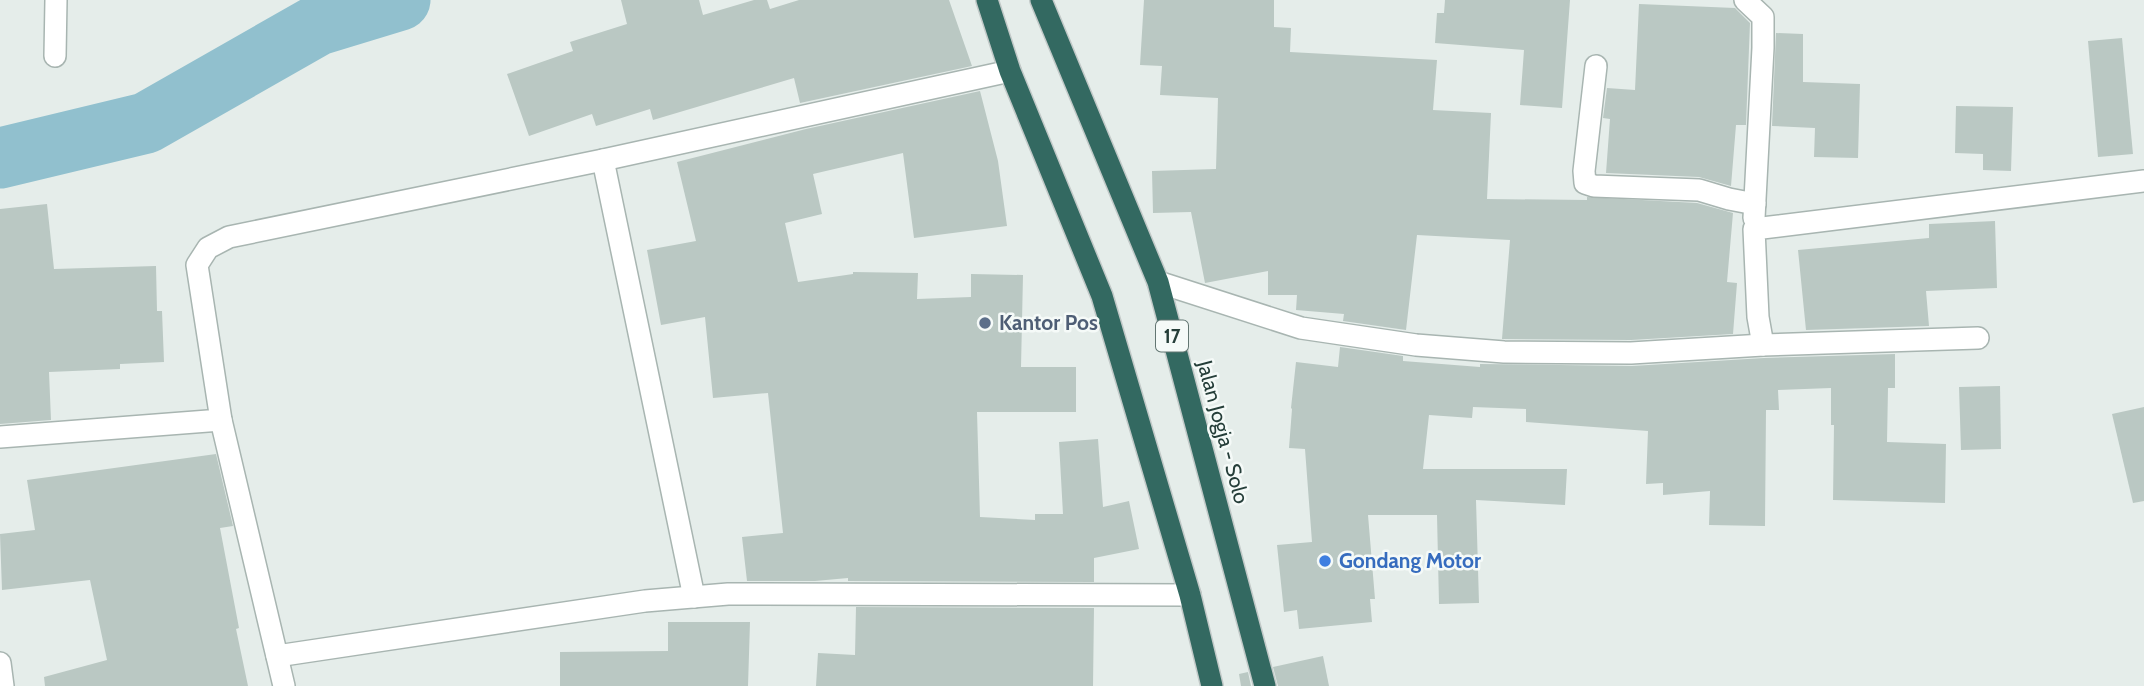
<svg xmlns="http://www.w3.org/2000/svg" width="2144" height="686" font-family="Cabin,sans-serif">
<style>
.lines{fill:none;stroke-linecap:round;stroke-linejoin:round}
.river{stroke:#91c0ce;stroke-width:61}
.building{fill:#bac8c3}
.street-casing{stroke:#a8b5b1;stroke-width:24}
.highway-casing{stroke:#c2c9c8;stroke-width:24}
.street{stroke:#fff;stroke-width:21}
.highway{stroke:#336961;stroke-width:21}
.service-dot{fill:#5c6f8a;stroke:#f5faf8;stroke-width:2.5}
.shop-dot{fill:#3f7fe0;stroke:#f5faf8;stroke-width:2.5}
.labels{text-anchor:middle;stroke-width:5;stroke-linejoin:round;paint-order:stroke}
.shield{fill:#f5faf8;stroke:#637672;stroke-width:2}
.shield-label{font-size:19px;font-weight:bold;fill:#253e39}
.service-label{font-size:21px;font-weight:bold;fill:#4e5e75;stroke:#f5faf8;text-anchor:start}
.street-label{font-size:21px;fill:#253e39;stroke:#f5faf8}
.shop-label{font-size:21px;font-weight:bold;fill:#366cbe;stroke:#f5faf8;text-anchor:start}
</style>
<rect width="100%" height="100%" fill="#e5edea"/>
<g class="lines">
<!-- river -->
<path class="river" d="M 0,158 L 146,123 L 318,25 L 400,0"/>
</g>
<!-- building -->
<g class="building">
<path d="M 621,0 L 699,0 L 703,15 L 754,0 L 767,0 L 770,9 L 799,0 L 949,0 L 972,66 L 800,103 L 794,78 L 653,120 L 650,109 L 596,126 L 592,114 L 529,136 L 507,74 L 573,51 L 570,42 L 627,24 Z"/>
<path d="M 1144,0 L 1274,0 L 1274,27 L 1291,28 L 1290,52 L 1437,60 L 1433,110 L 1491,113 L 1487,199 L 1587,200 L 1587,197 L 1697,203 L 1733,213 L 1727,282 L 1737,283 L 1733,334 L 1631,340 L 1502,339 L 1510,240 L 1417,235 L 1406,330 L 1343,321 L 1344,314 L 1296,310 L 1297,295 L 1268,295 L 1268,271 L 1205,283 L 1191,212 L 1153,213 L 1152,171 L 1216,169 L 1218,98 L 1160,95 L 1162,66 L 1140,65 Z"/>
<path d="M 1445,0 L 1570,0 L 1562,108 L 1520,105 L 1524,50 L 1435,43 L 1437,13 L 1444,13 Z"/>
<path d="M 1639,4 L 1735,8 L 1750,23 L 1746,125 L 1736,125 L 1731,186 L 1699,177 L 1606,173 L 1610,119 L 1603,118 L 1607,88 L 1635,90 Z"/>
<path d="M 1776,33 L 1803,34 L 1803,82 L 1860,84 L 1858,158 L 1814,157 L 1815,128 L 1772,126 Z"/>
<path d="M 2122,38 L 2133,154 L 2098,157 L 2088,41 Z"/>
<path d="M 980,91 L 998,161 L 1007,226 L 914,238 L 903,153 L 813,174 L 822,214 L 785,223 L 798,282 L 853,274 L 853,272 L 918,273 L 917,299 L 971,297 L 971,274 L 1023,275 L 1021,367 L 1076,367 L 1076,412 L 977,412 L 980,517 L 1035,520 L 1035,514 L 1063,514 L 1059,442 L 1098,439 L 1103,507 L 1129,501 L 1139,549 L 1094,558 L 1094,582 L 848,581 L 848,578 L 815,581 L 747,581 L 742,537 L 783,533 L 768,393 L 713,398 L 705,317 L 661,325 L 647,250 L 696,241 L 677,162 L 806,129 Z"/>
<path d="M 1956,106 L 2013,107 L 2011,171 L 1983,170 L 1983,154 L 1955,153 Z"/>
<path d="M 47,204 L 54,269 L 156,266 L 157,311 L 162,311 L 164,362 L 120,364 L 120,369 L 49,372 L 51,420 L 0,424 L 0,209 Z"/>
<path d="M 1995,221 L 1997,288 L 1926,291 L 1929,326 L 1806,330 L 1798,250 L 1929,238 L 1929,224 Z"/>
<path d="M 1340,347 L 1403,356 L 1403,361 L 1480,367 L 1480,364 L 1632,366 L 1764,358 L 1895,354 L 1895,388 L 1888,388 L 1887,442 L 1946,444 L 1945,503 L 1833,500 L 1834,425 L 1831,425 L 1831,388 L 1778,390 L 1779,410 L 1766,410 L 1765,526 L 1709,525 L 1710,491 L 1663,495 L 1663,483 L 1646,484 L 1648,431 L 1526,422 L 1526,409 L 1473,407 L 1472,418 L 1429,415 L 1423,469 L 1567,469 L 1565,505 L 1476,500 L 1479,603 L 1439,604 L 1437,515 L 1368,515 L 1375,599 L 1370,599 L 1372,622 L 1299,629 L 1297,610 L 1284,612 L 1277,545 L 1312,542 L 1305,449 L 1289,448 L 1292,409 L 1291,408 L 1296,362 L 1338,367 Z"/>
<path d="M 2000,386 L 2001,449 L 1961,450 L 1959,387 Z"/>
<path d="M 2144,407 L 2144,501 L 2133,503 L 2112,414 Z"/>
<path d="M 216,454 L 233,526 L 220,528 L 239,628 L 236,629 L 248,686 L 45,686 L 44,677 L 107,660 L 90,580 L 2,590 L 0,534 L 35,530 L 27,480 Z"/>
<path d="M 856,607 L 1094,608 L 1093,686 L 816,686 L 818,653 L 855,655 Z"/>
<path d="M 668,622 L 750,622 L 748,686 L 560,686 L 560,652 L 668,651 Z"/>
<path d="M 1323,656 L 1329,686 L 1278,686 L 1273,667 Z"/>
<path d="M 1248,672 L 1251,686 L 1241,686 L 1239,674 Z"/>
</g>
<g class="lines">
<!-- street casing -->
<g class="street-casing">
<g id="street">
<path d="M 1745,0 L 1763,17 L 1763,48 L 1754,218"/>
<path d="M 55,56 L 56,0"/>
<path d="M 1596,66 L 1584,171 L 1585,183 L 1594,186 L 1699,190 L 1729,199 L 1755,204"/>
<path d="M 603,160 L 694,597"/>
<path d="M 1158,282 L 1301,328 L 1416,345 L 1504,352 L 1631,353 L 1763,345 L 1978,338"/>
<path d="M 1763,345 L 1758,317 L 1754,229 L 2144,181"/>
<path d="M 221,420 L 284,686"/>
<path d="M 0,437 L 221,420 L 197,265 L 208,248 L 229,237 L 603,160 L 1010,71"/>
<path d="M 277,656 L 645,601 L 728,594 L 1190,595"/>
<path d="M 0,663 L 3,686"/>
</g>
</g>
<!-- highway casing -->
<g class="highway-casing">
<g id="highway">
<path d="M 987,0 L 1010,71 L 1102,296 L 1190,595 L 1212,686"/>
<path d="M 1041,0 L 1158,282 L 1265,686"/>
</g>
</g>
<!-- street -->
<use href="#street" class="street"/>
<!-- highway -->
<use href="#highway" class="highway"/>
</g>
<!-- markers -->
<circle class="service-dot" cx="985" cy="323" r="7"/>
<circle class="shop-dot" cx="1325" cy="561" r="7"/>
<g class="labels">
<!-- shield labels -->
<rect class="shield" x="1156" y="320.5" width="32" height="31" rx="5"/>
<g class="shield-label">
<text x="1172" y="343">17</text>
</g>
<!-- service labels -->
<g class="service-label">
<text x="999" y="330">Kantor Pos</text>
</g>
<!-- street labels -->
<g class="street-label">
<text transform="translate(1223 432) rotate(75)" y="7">Jalan Jogja - Solo</text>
</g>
<!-- shop labels -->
<g class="shop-label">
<text x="1339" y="568">Gondang Motor</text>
</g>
</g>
</svg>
